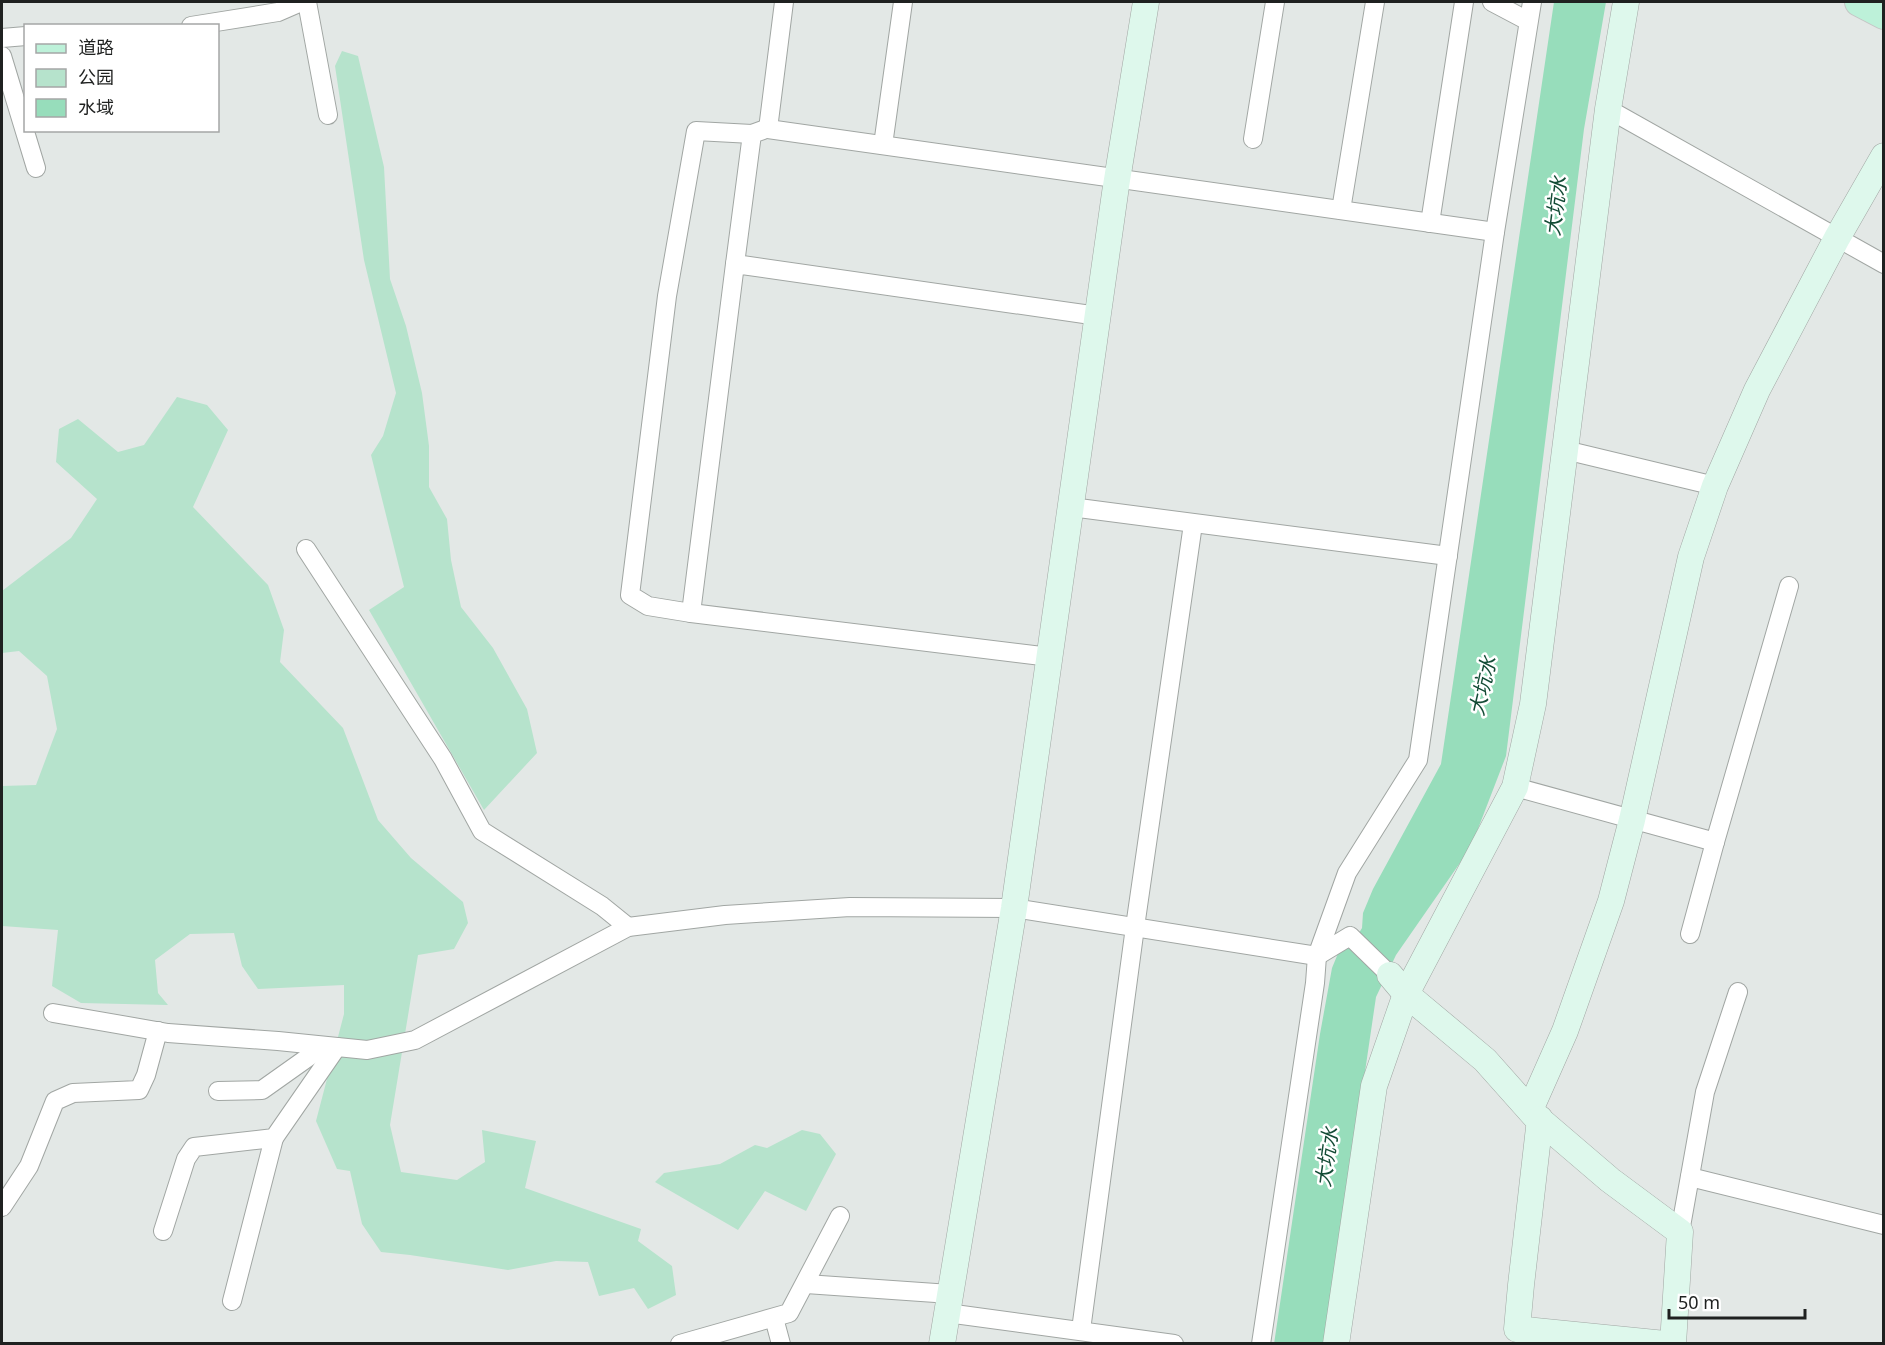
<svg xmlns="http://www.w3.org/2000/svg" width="1885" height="1345" font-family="'Noto Sans','Noto Sans SC',sans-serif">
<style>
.green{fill:#b6e3cc}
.water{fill:#97ddbb}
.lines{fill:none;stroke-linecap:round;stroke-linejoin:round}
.street-casing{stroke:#a1a6a3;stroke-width:20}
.secondary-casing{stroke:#a1a6a3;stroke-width:27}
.primary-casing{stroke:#c5c5c5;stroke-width:30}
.street{stroke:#fff;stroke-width:18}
.secondary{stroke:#def8ec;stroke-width:26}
.primary{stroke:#bdf1d9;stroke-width:28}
.labels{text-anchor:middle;stroke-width:5;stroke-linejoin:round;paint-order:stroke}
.water-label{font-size:20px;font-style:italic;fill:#134b35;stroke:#fff}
</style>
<rect width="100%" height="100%" fill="#e3e8e6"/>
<!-- green -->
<g class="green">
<path d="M 342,51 L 358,56 L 384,167 L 390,279 L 406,326 L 422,393 L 429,446 L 429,487 L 447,519 L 451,560 L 461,607 L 493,648 L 527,709 L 537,753 L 484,810 L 369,610 L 404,587 L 371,455 L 383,436 L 396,393 L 364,260 L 335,66 Z"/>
<path d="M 177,397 L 207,405 L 228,430 L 193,507 L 268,585 L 284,630 L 280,662 L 343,728 L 378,820 L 411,858 L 463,902 L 468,923 L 454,949 L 418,955 L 390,1125 L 401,1172 L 457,1180 L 485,1162 L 482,1130 L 536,1141 L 525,1188 L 641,1229 L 638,1241 L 672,1266 L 676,1295 L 648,1309 L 634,1288 L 599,1296 L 588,1262 L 556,1261 L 508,1270 L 410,1255 L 381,1252 L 362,1224 L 350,1171 L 337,1169 L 316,1121 L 344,1014 L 344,985 L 258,989 L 242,966 L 234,933 L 190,934 L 155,960 L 158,993 L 168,1005 L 81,1003 L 52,986 L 58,930 L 2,926 L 2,786 L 36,785 L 57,729 L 47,676 L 19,651 L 2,653 L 2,591 L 71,538 L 97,499 L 56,462 L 59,429 L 78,419 L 118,452 L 144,445 Z"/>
<path d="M 802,1130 L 820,1134 L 836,1154 L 806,1211 L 765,1191 L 738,1230 L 655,1182 L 664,1173 L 720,1164 L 755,1145 L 767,1148 Z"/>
</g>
<!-- water -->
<path class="water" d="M 1554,2 L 1606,2 L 1584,129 L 1506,756 L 1471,847 L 1396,955 L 1376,997 L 1325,1343 L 1274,1344 L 1320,1034 L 1332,968 L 1339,951 L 1350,948 L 1362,928 L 1363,913 L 1373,889 L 1441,764 Z"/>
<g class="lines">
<!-- street casing -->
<g class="street-casing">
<g id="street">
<path d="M 307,2 L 328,115"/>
<path d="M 784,2 L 768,129 L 1495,232"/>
<path d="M 1492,2 L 1528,21"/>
<path d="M 191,26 L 278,12 L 301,2"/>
<path d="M 2,38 L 26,36"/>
<path d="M 2,56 L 36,168"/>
<path d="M 1608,109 L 1884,264"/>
<path d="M 752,134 L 696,131 L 667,296 L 630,595 L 648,606 L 691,613 L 1050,657"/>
<path d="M 1253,139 L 1275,2"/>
<path d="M 883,145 L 903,2"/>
<path d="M 1341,210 L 1375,2"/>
<path d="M 1430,223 L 1464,2"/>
<path d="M 735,264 L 752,134 L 763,130"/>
<path d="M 1565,450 L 1715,486"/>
<path d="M 1071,507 L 1448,556"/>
<path d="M 306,549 L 443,759 L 482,831 L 602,906 L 628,927"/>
<path d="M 691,613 L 735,264 L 1098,316"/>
<path d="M 1515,787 L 1715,842"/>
<path d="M 1690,934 L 1715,842 L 1789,586"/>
<path d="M 53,1013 L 168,1033 L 278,1041 L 367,1050 L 415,1040 L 628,927 L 725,915 L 850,907 L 1014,908 L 1317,956 L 1350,936 L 1390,975"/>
<path d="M 218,1091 L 262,1090 L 324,1046"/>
<path d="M 1690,1177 L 1884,1225"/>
<path d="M 2,1207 L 29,1166 L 55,1101 L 73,1093 L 139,1090 L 146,1075 L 158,1031"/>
<path d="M 163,1231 L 186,1159 L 194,1147 L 274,1138 L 337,1047"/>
<path d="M 1680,1232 L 1705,1092 L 1738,992"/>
<path d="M 806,1284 L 950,1294"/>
<path d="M 232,1301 L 274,1138"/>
<path d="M 947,1313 L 1174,1344"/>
<path d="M 774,1318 L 781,1344"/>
<path d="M 1081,1330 L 1135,927 L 1193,524"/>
<path d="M 680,1344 L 789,1313 L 840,1216"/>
<path d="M 1261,1344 L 1315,983 L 1317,956 L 1347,873 L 1418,760 L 1495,232 L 1532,2"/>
</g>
</g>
<!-- secondary casing -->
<g class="secondary-casing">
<g id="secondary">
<path d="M 1390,975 L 1406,994 L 1485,1060 L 1534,1115 L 1610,1180 L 1680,1232 L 1673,1344"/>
<path d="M 1530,1110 L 1565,1031 L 1611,901 L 1632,820 L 1691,557 L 1715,486 L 1757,390 L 1837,238 L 1884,156"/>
<path d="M 1540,1119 L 1521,1285 L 1517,1329 L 1665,1344"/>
<path d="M 942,1344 L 1014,908 L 1116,186 L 1146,2"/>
<path d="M 1336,1344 L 1374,1086 L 1406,994 L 1515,787 L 1533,704 L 1608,109 L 1626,2"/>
</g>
</g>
<!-- primary casing -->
<g class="primary-casing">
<path id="primary" d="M 1859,2 L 1884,15"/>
</g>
<!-- street -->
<use href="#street" class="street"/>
<!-- secondary -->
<use href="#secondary" class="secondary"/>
<!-- primary -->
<use href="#primary" class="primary"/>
</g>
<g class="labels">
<!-- water labels -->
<g class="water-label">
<text transform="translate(1556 206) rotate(-83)" y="7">大坑水</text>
<text transform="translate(1483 686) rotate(-77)" y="7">大坑水</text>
<text transform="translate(1327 1157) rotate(-82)" y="7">大坑水</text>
</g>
</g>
<!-- border -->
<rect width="1885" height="1345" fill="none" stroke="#1f2120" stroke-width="6"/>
<!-- legend -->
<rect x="24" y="24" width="195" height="108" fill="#ffffff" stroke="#a5a6a6" stroke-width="1.5"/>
<rect x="36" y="44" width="30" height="9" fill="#bdf1d9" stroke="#a5a6a6" stroke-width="1.5"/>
<text x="78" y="54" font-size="18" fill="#1f2120">道路</text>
<rect x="36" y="69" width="30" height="18" fill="#b6e3cc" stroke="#a5a6a6" stroke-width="1.5"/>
<text x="78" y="84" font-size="18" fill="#1f2120">公园</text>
<rect x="36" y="99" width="30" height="18" fill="#97ddbb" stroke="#a5a6a6" stroke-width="1.5"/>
<text x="78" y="114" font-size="18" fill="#1f2120">水域</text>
<!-- scale -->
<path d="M1669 1309v9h136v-9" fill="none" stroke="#1f2120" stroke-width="3"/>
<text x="1678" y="1309" font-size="18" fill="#1f2120" stroke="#ffffff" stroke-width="4.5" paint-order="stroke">50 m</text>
</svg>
